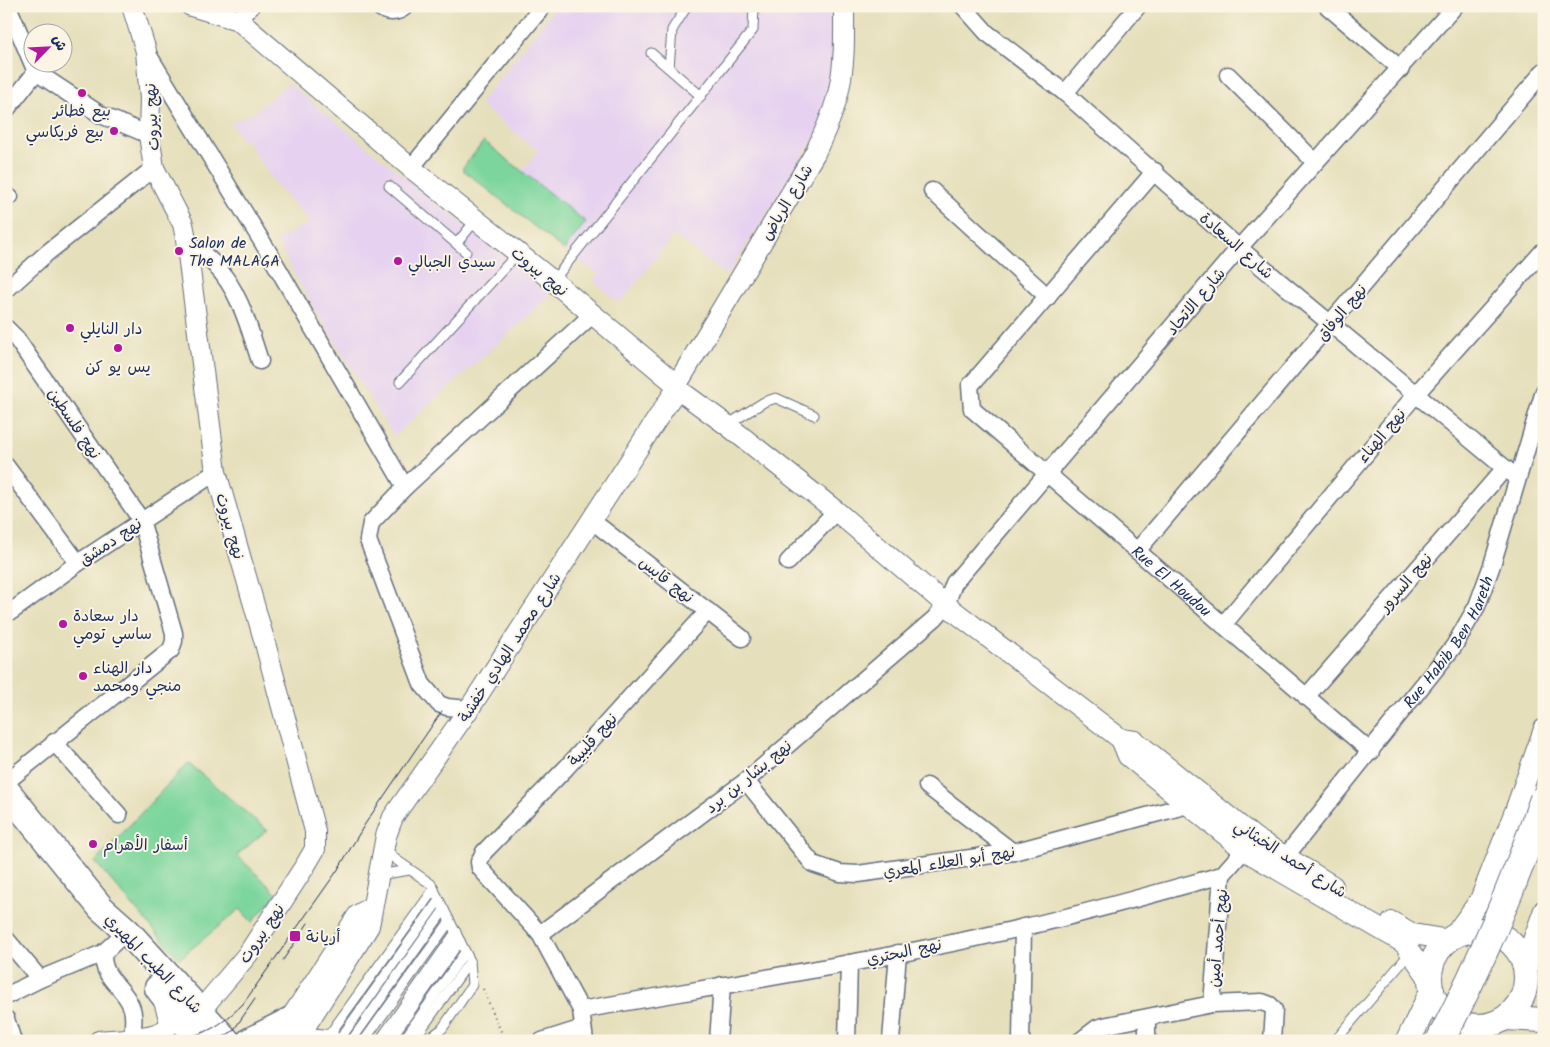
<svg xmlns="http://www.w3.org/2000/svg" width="1550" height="1047" font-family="Kalam,'Playpen Sans Arabic',sans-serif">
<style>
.built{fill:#e6d2f0}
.green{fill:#7bd59c;stroke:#4b827d}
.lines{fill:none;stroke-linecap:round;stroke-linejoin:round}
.service-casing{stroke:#626d7f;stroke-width:11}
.pedestrian-casing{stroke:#626d7f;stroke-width:15}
.minor-casing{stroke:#626d7f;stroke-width:19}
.tertiary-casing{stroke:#626d7f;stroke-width:22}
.secondary-casing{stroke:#626d7f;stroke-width:26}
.primary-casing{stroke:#626d7f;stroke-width:29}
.path{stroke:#626d7f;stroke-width:2.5;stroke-dasharray:1 4;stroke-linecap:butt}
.service{stroke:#fff;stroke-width:9}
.pedestrian{stroke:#fff;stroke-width:12}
.minor{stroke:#fff;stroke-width:16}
.tertiary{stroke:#fff;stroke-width:20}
.secondary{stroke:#fff;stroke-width:24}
.primary{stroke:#fff;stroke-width:26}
.tram{stroke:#1b2f5e;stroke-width:1}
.motorway-bridge-casing{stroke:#626d7f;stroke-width:30;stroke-linecap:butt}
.motorway-bridge{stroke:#fff;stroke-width:28}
.poi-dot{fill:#b5179e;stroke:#fcf5e5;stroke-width:2}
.labels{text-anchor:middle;stroke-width:4;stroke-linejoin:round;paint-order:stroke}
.poi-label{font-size:16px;fill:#1b2f5e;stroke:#fcf5e5;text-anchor:start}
.street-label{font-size:16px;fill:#1b2f5e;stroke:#fcf5e5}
</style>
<rect width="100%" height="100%" fill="#fcf5e5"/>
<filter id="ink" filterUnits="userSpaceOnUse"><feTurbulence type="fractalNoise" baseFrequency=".02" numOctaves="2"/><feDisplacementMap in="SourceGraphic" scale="10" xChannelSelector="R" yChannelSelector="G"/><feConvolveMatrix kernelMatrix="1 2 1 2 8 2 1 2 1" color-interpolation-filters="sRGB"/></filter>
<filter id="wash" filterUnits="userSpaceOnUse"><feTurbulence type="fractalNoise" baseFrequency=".0096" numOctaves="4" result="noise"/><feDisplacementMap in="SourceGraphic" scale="20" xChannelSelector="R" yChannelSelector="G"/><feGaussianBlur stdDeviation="1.12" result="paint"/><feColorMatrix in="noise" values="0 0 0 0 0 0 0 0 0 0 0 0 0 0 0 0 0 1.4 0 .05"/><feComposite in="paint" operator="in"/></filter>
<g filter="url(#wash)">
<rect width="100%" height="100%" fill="#e5dfbb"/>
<!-- built -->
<g class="built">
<path d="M 556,6 L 832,6 L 833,80 L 820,128 L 727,276 L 674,235 L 620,303 L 593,281 L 598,274 L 564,250 L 586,222 L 522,171 L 538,151 L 479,104 Z"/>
<path d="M 288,83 L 551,295 L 394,437 L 299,283 L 277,240 L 310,222 L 275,183 L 246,139 L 242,141 L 231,123 L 254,112 Z"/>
</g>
<!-- green -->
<g class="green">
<path d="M 484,141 L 586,222 L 564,250 L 462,169 Z"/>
<path d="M 188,763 L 267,830 L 237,855 L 277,894 L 252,922 L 240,909 L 179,959 L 95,862 Z"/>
</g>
</g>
<g filter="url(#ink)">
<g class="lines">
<!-- service casing -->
<g class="service-casing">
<g id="service">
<path d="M 651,53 L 701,96"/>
<path d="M 669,68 L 672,30 L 687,6"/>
<path d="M 389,186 L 466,252"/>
<path d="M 457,243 L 476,220"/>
<path d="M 553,281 L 753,30 L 754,6"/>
<path d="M 400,382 L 518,253"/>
<path d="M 727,425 L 764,402 L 776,398 L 814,415"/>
<path d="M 386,848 L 395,859 L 431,884 L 470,961 L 472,985 L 442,1029 L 430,1038 L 421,1041"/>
<path d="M 378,875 L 410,870"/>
<path d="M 302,1032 L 334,1035"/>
<path d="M 329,1035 L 434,889"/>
<path d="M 342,1036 L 439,900"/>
<path d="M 354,1037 L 444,910"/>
<path d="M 366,1038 L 450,921"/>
<path d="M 380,1040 L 456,932"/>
<path d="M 389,1041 L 460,941"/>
<path d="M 403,1041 L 465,952"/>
<path d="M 413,1041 L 470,961"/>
<path d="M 1335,1041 L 1411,952"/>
</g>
</g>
<!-- pedestrian casing -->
<g class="pedestrian-casing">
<path id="pedestrian" d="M 6,192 L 12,197"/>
</g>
<!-- minor casing -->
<g class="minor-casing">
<g id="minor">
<path d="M 8,6 L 36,72 L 101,115 L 149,135"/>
<path d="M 378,6 C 387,14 397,14 406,6"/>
<path d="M 963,6 L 987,33 L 1065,93 L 1239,248 L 1517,478"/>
<path d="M 1327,6 L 1401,69"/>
<path d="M 238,20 L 251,6"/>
<path d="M 146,51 L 269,253 L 405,487"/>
<path d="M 1228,75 L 1315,162"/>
<path d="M 1065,93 L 1138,6"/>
<path d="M 6,110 L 36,72"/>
<path d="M 411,168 L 543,6"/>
<path id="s1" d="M 1155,171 L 970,386 L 972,409 L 1371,752"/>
<path d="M 932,191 L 1048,297"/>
<path d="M 186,239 C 195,248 207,256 215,265 C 240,291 249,328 260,361"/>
<path d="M 6,290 L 47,253 L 154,168"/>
<path d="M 6,328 L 16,338 L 141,520 L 174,633 L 174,641 L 171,650 L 6,782"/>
<path d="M 6,466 L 78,563"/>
<path d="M 591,520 L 742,638"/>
<path d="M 1137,551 L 1544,71"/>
<path d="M 788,562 L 836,511"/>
<path d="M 6,612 L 12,611 L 78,563 L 216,472"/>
<path d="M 1223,625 L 1416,394 L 1544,250"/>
<path d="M 1306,697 L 1505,468"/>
<path d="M 469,709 L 447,707 L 439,704 L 422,684 L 368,540 L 371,523 L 405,487 L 593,314"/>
<path d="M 54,742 L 119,815"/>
<path d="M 746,781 L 813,864 L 840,873 L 858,874 L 1013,852 L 1188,805"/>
<path d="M 927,786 L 1013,852"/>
<path id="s2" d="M 1285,857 L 1454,646 L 1477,606 L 1492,565 L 1544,391"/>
<path d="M 127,931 L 103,953 C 102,980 123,985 131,1006 C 135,1015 133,1028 132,1038"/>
<path d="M 540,934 L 746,781 L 935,618 L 946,605 L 954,583 L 1239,248 L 1455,6"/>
<path d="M 6,939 L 40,979"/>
<path d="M 6,996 L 40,979 L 103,953"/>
<path d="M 1212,1004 L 1222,875 L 1244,850"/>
<path d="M 581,1010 C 729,984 878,961 1025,927 C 1091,912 1157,893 1222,875"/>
<path d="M 6,1019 L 13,1041"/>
<path d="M 1147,1019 L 1147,1041"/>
<path d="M 542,1041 L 583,1028"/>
<path d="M 585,1041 L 581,1010 L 540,934 L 480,868 L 479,862 L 484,852 L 566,768 L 708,611"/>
<path d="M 718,1041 L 722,985"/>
<path d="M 847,1041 L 849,963"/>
<path d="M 891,1041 L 898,953"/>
<path d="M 1021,1041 L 1023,927"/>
<path d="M 1080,1041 L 1097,1028 L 1108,1025 L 1212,1004 L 1262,1002 L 1270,1005 L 1274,1010 L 1272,1041"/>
</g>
</g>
<!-- tertiary casing -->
<g class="tertiary-casing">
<g id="tertiary">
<path d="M 132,6 L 146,51 L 150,99 L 149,135 L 154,168 L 183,224 L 186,239 L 216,472 L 265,643 L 315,831 L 315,849 L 305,866 L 248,954 L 200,1011"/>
<path d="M 191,6 L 238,20 L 411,168 L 553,281 L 672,381"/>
<path d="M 679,381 L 815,153 C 825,131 836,108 840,84 C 845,58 844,32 844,6"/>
<path d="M 683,393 L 727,425 L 836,511 L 946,605 L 1121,739 L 1128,756 L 1244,850 L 1404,943 L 1430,980"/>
<path d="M 1121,739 L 1135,741 L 1255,838 L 1333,886"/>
<path d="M 1392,922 L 1413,934 L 1449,940"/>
<path d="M 1453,937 L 1480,900 L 1515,811 L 1544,729"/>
<path d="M 1526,976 L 1530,949 L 1544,910"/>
<path d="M 283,1030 L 358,915 L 371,907"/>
<path d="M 99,1041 C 115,1039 166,1040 170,1022 L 163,998"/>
<path d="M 296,1041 L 369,926 L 386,836 L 393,817 L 469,709 L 672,396"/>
</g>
</g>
<!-- secondary casing -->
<g class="secondary-casing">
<g id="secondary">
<circle cx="1478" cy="978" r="48"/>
<path d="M 1506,1018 L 1544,1020"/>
<path d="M 1408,1041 L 1432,991"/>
</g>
</g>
<!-- primary casing -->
<g class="primary-casing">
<g id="primary">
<path d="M 6,790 L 101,908 L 127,931 L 227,1041"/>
<path d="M 158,988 L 199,1041"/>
<path d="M 250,1041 L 291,1020"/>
</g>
</g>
<!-- path -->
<path class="path" d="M 483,989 L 505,1041"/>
<!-- service -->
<use href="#service" class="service"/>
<!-- pedestrian -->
<use href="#pedestrian" class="pedestrian"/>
<!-- minor -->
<use href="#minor" class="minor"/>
<!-- tertiary -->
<use href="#tertiary" class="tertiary"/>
<!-- secondary -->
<use href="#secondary" class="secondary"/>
<!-- primary -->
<use href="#primary" class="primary"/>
<!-- tram -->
<g class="tram">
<path d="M 283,960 L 308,923"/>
<path d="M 160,1041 C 201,1036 213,1033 243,1004 L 337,871 L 365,824 L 442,711"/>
<path d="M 217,1041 L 233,1031 L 255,999"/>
</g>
<!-- motorway-bridge casing -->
<g class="motorway-bridge-casing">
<path id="motorway-bridge" d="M 1440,1041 C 1481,964 1515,881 1544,799"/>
</g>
<!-- motorway-bridge -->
<use href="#motorway-bridge" class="motorway-bridge"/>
</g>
</g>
<!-- markers -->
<g class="poi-dot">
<circle cx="82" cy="93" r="5"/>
<circle cx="114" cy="131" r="5"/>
<circle cx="179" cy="251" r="5"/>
<circle cx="398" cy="261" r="5"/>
<circle cx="70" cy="328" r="5"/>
<circle cx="118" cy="348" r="5"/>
<circle cx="63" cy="624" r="5"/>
<circle cx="83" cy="676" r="5"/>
<circle cx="93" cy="844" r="5"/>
<rect x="289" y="930" width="12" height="12" rx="2.5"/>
</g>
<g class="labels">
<!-- poi labels -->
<g class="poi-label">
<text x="82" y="116" text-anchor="middle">بيع فطائر</text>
<text x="104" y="137" text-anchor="end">بيع فريكاسي</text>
<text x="189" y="248">Salon de<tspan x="189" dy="18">The MALAGA</tspan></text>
<text x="408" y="267">سيدي الجبالي</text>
<text x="80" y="334">دار النايلي</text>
<text x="118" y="372" text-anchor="middle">يس يو كن</text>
<text x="73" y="621">دار سعادة<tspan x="73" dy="18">ساسي تومي</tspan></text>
<text x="93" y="673">دار الهناء<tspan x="93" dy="18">منجي ومحمد</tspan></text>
<text x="103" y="850">أسفار الأهرام</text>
<text x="306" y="942">أريانة</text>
</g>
<!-- street labels -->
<g class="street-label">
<text transform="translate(151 117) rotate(-93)" y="6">نهج بيروت</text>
<text transform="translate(786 202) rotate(-59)" y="6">شارع الرياض</text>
<text transform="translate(1237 245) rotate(41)" y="6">شارع السعادة</text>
<text transform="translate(540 271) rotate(39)" y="6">نهج بيروت</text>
<text transform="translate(1195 301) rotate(-50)" y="6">شارع الاتحاد</text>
<text transform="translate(1341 312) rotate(-50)" y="6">نهج الوفاق</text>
<text transform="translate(75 423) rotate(56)" y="6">نهج فلسطين</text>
<text transform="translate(1381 435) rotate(-50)" y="6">نهج الهناء</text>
<text transform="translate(231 526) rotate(74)" y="6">نهج بيروت</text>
<text transform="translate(110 541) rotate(-34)" y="6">نهج دمشق</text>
<text transform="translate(667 579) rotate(38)" y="6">نهج قابس</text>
<text dy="6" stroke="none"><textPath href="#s1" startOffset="570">Rue El Houdou</textPath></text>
<text transform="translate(1405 582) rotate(-49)" y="6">نهج السرور</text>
<text dy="6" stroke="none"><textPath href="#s2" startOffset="271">Rue Habib Ben Hareth</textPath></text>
<text transform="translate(509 647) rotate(-57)" y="6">شارع محمد الهادي خفشة</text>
<text transform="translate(592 739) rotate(-48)" y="6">نهج قليبية</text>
<text transform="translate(748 776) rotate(-39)" y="6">نهج بشار بن برد</text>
<text transform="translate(1291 858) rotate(33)" y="6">شارع أحمد الخبثاني</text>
<text transform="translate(949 861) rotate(-9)" y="6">نهج أبو العلاء المعري</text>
<text transform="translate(261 933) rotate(-56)" y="6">نهج بيروت</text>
<text transform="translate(1217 938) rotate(-85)" y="6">نهج أحمد أمين</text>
<text transform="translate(904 951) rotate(-12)" y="6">نهج البحتري</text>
<text transform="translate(154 963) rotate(46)" y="6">شارع الطيب المهيري</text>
</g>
</g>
<!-- margin -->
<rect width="1550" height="1047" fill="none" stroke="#fcf5e5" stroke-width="25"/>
<!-- north arrow -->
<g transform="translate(48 48) rotate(66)"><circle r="24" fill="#fcf5e5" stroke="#a2a6af"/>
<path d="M0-4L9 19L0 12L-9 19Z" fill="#b5179e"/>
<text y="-8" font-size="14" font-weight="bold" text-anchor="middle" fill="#1b2f5e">ش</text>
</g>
</svg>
